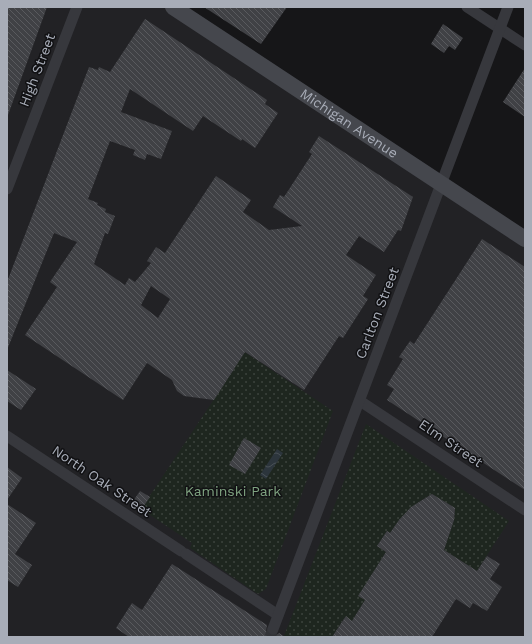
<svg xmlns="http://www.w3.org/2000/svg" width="532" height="644" font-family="'Work Sans',sans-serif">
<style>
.built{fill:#222225}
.green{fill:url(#green-dots)}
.water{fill:url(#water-waves)}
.building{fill:url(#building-back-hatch);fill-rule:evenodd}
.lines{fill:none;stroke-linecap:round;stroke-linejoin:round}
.street-tunnel{stroke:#333438;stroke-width:11;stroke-dasharray:11 5.5;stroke-linecap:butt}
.street{stroke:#37383d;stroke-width:11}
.secondary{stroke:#45474d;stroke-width:16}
.labels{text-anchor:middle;stroke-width:3;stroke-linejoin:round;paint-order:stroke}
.street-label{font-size:14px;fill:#a8adb8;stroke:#111113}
.park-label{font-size:14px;fill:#7fa381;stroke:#111113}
</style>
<defs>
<pattern id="green-dots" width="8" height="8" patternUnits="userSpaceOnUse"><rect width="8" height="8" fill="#1e261f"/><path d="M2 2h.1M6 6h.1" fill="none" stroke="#3c433d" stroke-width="1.8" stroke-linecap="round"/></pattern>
<pattern id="water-waves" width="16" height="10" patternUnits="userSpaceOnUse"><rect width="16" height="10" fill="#2c353c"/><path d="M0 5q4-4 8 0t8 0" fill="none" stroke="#485056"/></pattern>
<pattern id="building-back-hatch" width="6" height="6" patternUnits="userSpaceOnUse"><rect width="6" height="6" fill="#404145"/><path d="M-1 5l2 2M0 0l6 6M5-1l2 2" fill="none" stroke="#595a5e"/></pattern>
</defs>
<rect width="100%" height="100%" fill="#161618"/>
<!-- built -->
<path class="built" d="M 7,7 L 187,7 L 525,230 L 525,637 L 7,637 Z"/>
<!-- green -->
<g class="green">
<path d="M 240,349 L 333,411 L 266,589 L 258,594 L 190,548 L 192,543 L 141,509 L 234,369 Z"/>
<path d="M 366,424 L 509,521 L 477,571 L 444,550 L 454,520 L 455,508 L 432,494 C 413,504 402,516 390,533 L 387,531 L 377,546 L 386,552 L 359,596 L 365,600 L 352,621 L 345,617 L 332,637 L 285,637 L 284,636 Z"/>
</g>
<!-- water -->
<path class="water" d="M 277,449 L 283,453 L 266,479 L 260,475 Z"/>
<!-- building -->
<g class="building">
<path d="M 7,7 L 47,7 L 8,115 L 7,115 Z"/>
<path d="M 204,7 L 287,7 L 261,44 Z"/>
<path d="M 145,19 L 267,100 L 265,104 L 278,113 L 255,148 L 242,139 L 241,141 L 203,116 L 193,131 L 130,89 L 121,112 L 172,131 L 161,159 L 147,154 L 145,160 L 133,155 L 135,150 L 110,141 L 88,199 L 98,203 L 97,205 L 106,209 L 105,212 L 115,216 L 108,234 L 105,233 L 94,264 L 125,285 L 129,278 L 135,282 L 151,263 L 147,261 L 156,247 L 165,253 L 216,176 L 251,200 L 243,212 L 269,230 L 302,226 L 273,207 L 280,195 L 284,197 L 312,154 L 309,152 L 319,136 L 413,197 L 401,231 L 398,230 L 384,252 L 359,236 L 346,255 L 376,275 L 363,296 L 368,299 L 343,338 L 339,336 L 304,390 L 245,352 L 214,400 L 184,396 L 177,391 L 172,380 L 147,363 L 123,400 L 25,335 L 57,287 L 50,282 L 77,242 L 54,233 L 7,350 L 7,282 L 89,67 L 98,70 L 99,67 L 110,72 ZM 151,286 L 170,299 L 158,318 L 141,305 Z"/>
<path d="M 443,24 L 463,38 L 455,50 L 449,46 L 444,53 L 431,44 Z"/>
<path d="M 525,68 L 525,117 L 503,102 Z"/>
<path d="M 482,239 L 525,267 L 525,490 L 387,400 L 394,389 L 387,385 L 403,359 L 399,357 L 410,341 L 414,344 Z"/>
<path d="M 7,370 L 36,389 L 21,410 L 7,401 Z"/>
<path d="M 244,438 L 261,448 L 245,474 L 229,465 Z"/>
<path d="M 7,467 L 22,478 L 7,500 Z"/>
<path d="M 140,491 L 150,497 L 141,510 L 131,504 Z"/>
<path d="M 432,494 L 455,508 L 454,520 L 444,550 L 477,571 L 487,556 L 500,564 L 490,579 L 502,587 L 487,611 L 473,603 L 470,608 L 456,599 L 432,637 L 332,637 L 346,616 L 352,621 L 365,600 L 358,596 L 386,552 L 377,546 L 387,531 L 390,533 L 399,520 L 411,507 Z"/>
<path d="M 7,504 L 36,523 L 15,554 L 32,565 L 18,587 L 7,580 Z"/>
<path d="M 172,564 L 267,625 L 266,631 L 270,635 L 275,636 L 279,633 L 285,637 L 129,637 L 116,628 L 132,603 L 142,610 Z"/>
</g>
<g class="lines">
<!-- street-tunnel -->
<path class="street-tunnel" d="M 270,637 L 273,629"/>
<!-- street -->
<g class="street">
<path d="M 467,7 L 525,45"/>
<path d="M 7,189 L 77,7"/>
<path d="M 360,401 L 525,510"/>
<path d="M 7,436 L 181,551"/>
<path d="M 186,554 L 278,615"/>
<path d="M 273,629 L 508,7"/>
</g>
<!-- secondary -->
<path class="secondary" id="s1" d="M 173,7 L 525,239"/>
</g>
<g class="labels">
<!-- street labels -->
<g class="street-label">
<text transform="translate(37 70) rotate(-69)" y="5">High Street</text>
<text dy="5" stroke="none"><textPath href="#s1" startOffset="211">Michigan Avenue</textPath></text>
<text transform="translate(377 313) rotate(-69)" y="5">Carlton Street</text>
<text transform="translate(451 443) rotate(34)" y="5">Elm Street</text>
<text transform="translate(102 481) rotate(34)" y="5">North Oak Street</text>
</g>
<!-- park labels -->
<g class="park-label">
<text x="233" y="496">Kaminski Park</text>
</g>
</g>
<!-- border -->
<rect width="532" height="644" fill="none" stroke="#a8adb8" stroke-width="16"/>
</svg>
